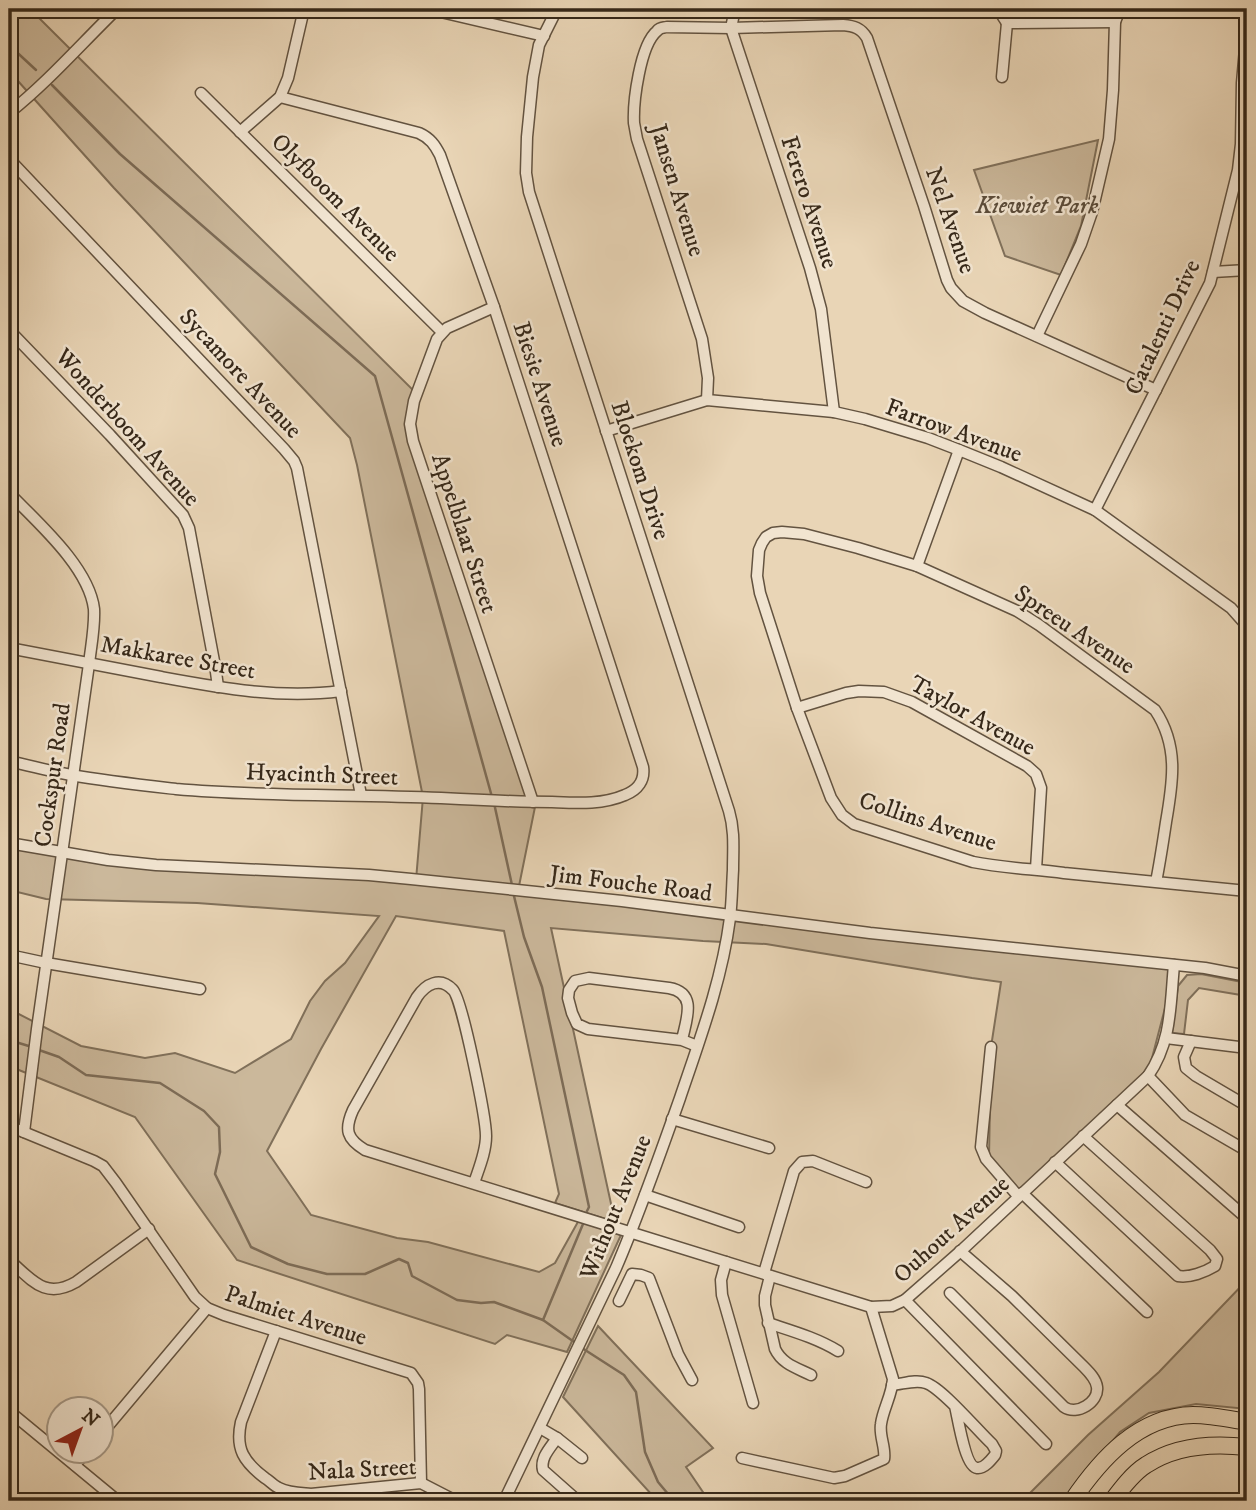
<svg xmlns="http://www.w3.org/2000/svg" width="1256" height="1510" font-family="'IM FELL DW Pica',serif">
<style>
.green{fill:#cbb89b;stroke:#80705a;stroke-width:2}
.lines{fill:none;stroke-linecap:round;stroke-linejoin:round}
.stream{stroke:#7d6c57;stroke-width:2.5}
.minor-casing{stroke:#635340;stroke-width:13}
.highway-casing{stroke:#362819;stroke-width:18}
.minor{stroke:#f1e4d0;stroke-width:10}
.highway{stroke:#e9d5b6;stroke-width:16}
.labels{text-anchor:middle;stroke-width:5;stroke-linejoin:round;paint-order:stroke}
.street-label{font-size:24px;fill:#362819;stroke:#f1e4d0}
.park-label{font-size:24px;font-style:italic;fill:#5b4c3a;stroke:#f1e4d0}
</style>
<rect width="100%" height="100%" fill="#e9d5b6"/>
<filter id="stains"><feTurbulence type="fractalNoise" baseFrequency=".00286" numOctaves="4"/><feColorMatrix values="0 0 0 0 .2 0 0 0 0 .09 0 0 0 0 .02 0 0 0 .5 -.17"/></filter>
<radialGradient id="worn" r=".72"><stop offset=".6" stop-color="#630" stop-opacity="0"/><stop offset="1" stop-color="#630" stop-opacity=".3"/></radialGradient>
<!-- green -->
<g class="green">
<path d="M 9,9 L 30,9 L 417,394 L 413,429 L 536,802 L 518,891 L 1176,966 L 1146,1081 L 1020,1198 L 989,1158 L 991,1047 L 1001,982 L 972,978 L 766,944 L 703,941 L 551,928 L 615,1222 L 555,1203 L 559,1194 L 504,931 L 396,916 L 321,1049 L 267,1151 L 311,1215 L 397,1238 L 428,1242 L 539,1272 L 555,1263 L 579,1220 L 621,1235 L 567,1352 L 507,1335 L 495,1344 L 237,1260 L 135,1117 L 9,1066 L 9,1009 L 81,1046 L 145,1058 L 175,1053 L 235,1073 L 291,1039 L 310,1001 L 325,981 L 345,963 L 379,916 L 197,903 L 46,899 L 9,890 L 9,844 L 110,861 L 416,880 L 423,797 L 357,465 L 350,438 L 114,188 L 9,71 Z"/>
<path d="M 1098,140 L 1081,226 L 1061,275 L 1005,256 L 974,170 Z"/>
<path d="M 1201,974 L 1247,983 L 1247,996 L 1199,988 L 1188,1000 L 1184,1034 L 1172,1033 L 1178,986 L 1187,975 Z"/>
<path d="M 1247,1280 L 1247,1409 L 1196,1404 L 1149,1413 L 1120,1432 L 1063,1501 L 1022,1501 L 1088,1435 L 1159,1372 Z"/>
<path d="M 598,1326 L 713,1448 L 686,1467 L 707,1498 L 723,1497 L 738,1501 L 652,1501 L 653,1496 L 563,1397 Z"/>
</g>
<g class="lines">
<!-- stream -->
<g class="stream">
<path d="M 9,45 L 36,70"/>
<path d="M 52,85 L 120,154 L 375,376 L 492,797"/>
<path d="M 494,803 L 512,885"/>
<path d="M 513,892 L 524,937 L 542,987 L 589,1207 L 587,1211"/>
<path d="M 9,1040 L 32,1047"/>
<path d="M 39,1050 L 59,1057 L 86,1075 L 160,1083 L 204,1111 L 219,1127 L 220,1152 L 215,1174 L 251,1247 L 288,1264 L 327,1274 L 365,1274 L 399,1259 L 408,1263 L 412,1276 L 457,1300 L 481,1303 L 494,1302 L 543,1320 L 577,1344"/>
<path d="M 543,1320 L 583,1224"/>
<path d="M 582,1348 L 624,1375 L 636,1392 L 645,1452 L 658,1482 L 674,1501"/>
</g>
<!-- minor casing -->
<g class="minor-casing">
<g id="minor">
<path d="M 428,9 L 544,36"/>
<path d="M 735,9 L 731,28 L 810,268 L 821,309 L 834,412"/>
<path d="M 998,9 L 1007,23"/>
<path d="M 1243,9 L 1247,18"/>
<path d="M 1007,23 L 1115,22"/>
<path d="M 1002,77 L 1007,23"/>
<path d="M 201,93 L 442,332"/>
<path d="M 9,113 C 48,82 81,44 117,9"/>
<path d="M 240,132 L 280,97 L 288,78 L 304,9"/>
<path d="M 9,159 L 284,449 L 294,461 L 297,468 L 361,795"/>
<path d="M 1213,272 L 1247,270"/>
<path d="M 494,307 L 447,328 L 437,339 L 414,401 L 410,424 L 413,441 L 533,802"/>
<path d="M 9,330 L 110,435 L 183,515 L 189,528 L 216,672 L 218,687"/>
<path d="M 1037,336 L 1081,244 L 1092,212 L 1109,139 L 1113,90 L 1115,22 L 1120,9"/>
<path d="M 707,400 L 708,378 L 702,339 L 637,139 C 636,134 635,128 634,123 C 633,102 640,45 657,31 C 660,27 662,28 667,27 L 731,28 L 843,25 C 854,26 861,28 867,38 L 924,206 L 947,280 L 951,288 L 963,301 L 985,313 L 1156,390"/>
<path d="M 606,431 L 707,400 L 834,412 L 865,419 L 928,438 L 959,450 L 1001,467 L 1095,510 L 1231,608 L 1247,626"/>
<path d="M 9,493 C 37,522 89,567 94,609 C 95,627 91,646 89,664 L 37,1029 L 24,1132"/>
<path d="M 1095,510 L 1210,283 L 1238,170 L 1241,144 L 1242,83 L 1247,26"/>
<path d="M 917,566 L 959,450"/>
<path d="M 9,648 C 59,658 110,667 161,677 C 221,688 280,699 341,691"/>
<path d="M 797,708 L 846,693 L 859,691 L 884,692 L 912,702 L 1027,766 L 1036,774 L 1041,788 L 1036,869"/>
<path d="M 9,761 C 30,766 50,771 71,775 C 105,781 141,785 176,789 C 264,797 353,794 441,798 C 478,800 515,802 552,802 C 576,803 602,805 625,795 C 638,790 645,780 643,767 L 494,307 L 440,155 C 435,145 430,138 419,133 L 280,97"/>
<path d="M 9,843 L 108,860 L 156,865 L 369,875 L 411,879 L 622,901 L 870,933 L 1205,968 L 1247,976"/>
<path d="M 1156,882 C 1160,862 1163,842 1166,822 C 1173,782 1179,746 1155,710 L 1039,625 L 1017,611 L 917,566 L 858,548 L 804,534 L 782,532 L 773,533 L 766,537 L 762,543 L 759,550 L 757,576 L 760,593 L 797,708 L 831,798 L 842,815 L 854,824 L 973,862 C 1003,868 1034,869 1064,873 C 1125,879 1186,885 1247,891"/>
<path d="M 9,955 L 46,963 L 200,989"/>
<path d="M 1166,1038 L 1247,1048"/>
<path d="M 682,1040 C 686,1020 698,993 669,988 L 589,978 L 575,981 L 569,990 L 568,998 L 572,1013 L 577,1024 L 588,1029 L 682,1040 L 697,1046"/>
<path d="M 1191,1041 L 1184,1057 L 1186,1068 L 1196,1076 L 1247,1106"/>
<path d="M 991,1047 L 981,1147 L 986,1159 L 1018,1196"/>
<path d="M 1148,1076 L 1185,1115 L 1247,1151"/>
<path d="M 1117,1105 L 1243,1215"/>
<path d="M 672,1119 L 769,1148"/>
<path d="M 9,1126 L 94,1161 L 103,1166 L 116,1183 L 195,1297 L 207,1308 L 224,1315 L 411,1373 L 418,1383 L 419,1389 L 421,1483"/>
<path d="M 1055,1162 L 1178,1276 C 1190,1278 1205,1272 1215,1266 L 1217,1259 L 1210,1250 L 1083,1136"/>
<path d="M 474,1183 C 479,1168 486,1152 486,1136 C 486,1118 462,999 453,990 C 440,976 426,984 417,997 L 353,1110 C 344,1130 347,1139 365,1150 L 871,1307 L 892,1306 L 905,1300 L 963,1249 L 1148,1076 C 1172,1041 1170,1006 1174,965"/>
<path d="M 1022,1193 L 1147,1312"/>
<path d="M 645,1195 L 739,1227"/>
<path d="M 9,1260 C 32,1280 45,1300 76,1282 L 149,1229"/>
<path d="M 726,1262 L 721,1280 L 722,1295 L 753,1403"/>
<path d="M 764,1273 L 792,1178 L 794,1171 L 802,1162 L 813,1161 L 866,1182"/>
<path d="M 770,1276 L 765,1296 L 765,1305 L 775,1349 C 782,1364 797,1368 811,1375"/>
<path d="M 950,1293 L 1064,1407 C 1077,1416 1099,1402 1097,1387 C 1096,1379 1089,1372 1084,1367 L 1012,1296 L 960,1251"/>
<path d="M 905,1300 L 1046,1444"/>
<path d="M 619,1301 L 632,1274 L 641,1275 L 649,1278 L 678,1354 L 692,1380"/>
<path d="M 768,1323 C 792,1331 817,1338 838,1351"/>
<path d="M 276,1331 L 241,1422 C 235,1449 244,1462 265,1478 C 270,1481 274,1486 279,1488 C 289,1493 300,1493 311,1494 L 421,1483 L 456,1501"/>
<path d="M 892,1385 C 903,1384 916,1379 926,1383 C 942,1388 978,1431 992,1444 L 996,1451 L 995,1455 C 991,1460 984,1469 977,1468 C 965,1467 958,1418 955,1406"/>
<path d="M 9,1411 L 118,1501"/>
<path d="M 540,1428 L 557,1438 C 550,1448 540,1458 543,1470 L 578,1501"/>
<path d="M 102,1433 L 207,1308"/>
<path d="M 557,1438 L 582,1458"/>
<path d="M 742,1458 L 834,1478 L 845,1476 L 884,1459 C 886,1448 879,1436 881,1424 C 883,1409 892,1395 893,1379 L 871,1307"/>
<path d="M 75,1465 L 87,1450"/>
<path d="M 504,1501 L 616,1268 C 640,1212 660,1155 680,1098 C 700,1039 722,980 730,918 C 732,902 732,885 733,870 C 733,850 735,831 729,811 L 529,192 L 526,173 L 527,137 L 533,77 L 539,45 L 557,9"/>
</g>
</g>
<!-- highway casing -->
<g class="highway-casing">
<g id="highway">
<path d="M 1072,1501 C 1100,1460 1138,1416 1193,1415 C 1211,1415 1229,1419 1247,1422"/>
<path d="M 1112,1501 C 1121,1489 1133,1473 1146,1465 C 1176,1445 1212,1443 1247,1447"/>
</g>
</g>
<!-- minor -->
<use href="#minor" class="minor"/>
<!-- highway -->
<use href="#highway" class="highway"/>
</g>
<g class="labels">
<!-- street labels -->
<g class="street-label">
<text transform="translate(678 190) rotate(73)" y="8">Jansen Avenue</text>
<text transform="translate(336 197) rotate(45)" y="8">Olyfboom Avenue</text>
<text transform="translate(810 202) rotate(72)" y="8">Ferero Avenue</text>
<text transform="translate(951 220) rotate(71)" y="8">Nel Avenue</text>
<text transform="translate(1162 327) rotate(-65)" y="8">Catalenti Drive</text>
<text transform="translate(241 373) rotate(47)" y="8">Sycamore Avenue</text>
<text transform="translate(541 384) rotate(72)" y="8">Biesie Avenue</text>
<text transform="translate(128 427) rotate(48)" y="8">Wonderboom Avenue</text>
<text transform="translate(954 430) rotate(20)" y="8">Farrow Avenue</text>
<text transform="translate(641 470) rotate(72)" y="8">Bloekom Drive</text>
<text transform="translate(465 533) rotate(72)" y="8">Appelblaar Street</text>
<text transform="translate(1075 629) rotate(34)" y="8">Spreeu Avenue</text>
<text transform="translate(178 657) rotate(10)" y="8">Makkaree Street</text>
<text transform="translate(973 715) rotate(29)" y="8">Taylor Avenue</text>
<text transform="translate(322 774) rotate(2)" y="8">Hyacinth Street</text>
<text transform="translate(52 775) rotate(-82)" y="8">Cockspur Road</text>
<text transform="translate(928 821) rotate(18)" y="8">Collins Avenue</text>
<text transform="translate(631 883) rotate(7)" y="8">Jim Fouche Road</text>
<text transform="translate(615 1207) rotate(-68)" y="8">Without Avenue</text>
<text transform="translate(951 1229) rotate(-42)" y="8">Ouhout Avenue</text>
<text transform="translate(296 1315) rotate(18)" y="8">Palmiet Avenue</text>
<text transform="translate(362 1469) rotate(-3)" y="8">Nala Street</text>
</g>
<!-- park labels -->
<g class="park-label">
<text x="1037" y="213">Kiewiet Park</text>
</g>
</g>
<!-- margin -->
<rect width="1256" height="1510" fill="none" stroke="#e9d5b6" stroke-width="35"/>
<rect x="10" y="10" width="1235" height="1489" fill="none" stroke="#362819" stroke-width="3.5"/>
<rect x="18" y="18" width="1221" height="1475" fill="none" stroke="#362819" stroke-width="2"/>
<!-- north arrow -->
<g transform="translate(80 1430) rotate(41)"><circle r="33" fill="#f1e4d0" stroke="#a69987" stroke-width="2"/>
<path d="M0-5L12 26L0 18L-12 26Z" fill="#8f2418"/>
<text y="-10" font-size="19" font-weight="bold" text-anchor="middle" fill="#362819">N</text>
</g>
<rect width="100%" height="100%" filter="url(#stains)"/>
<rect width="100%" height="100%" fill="url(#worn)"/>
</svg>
